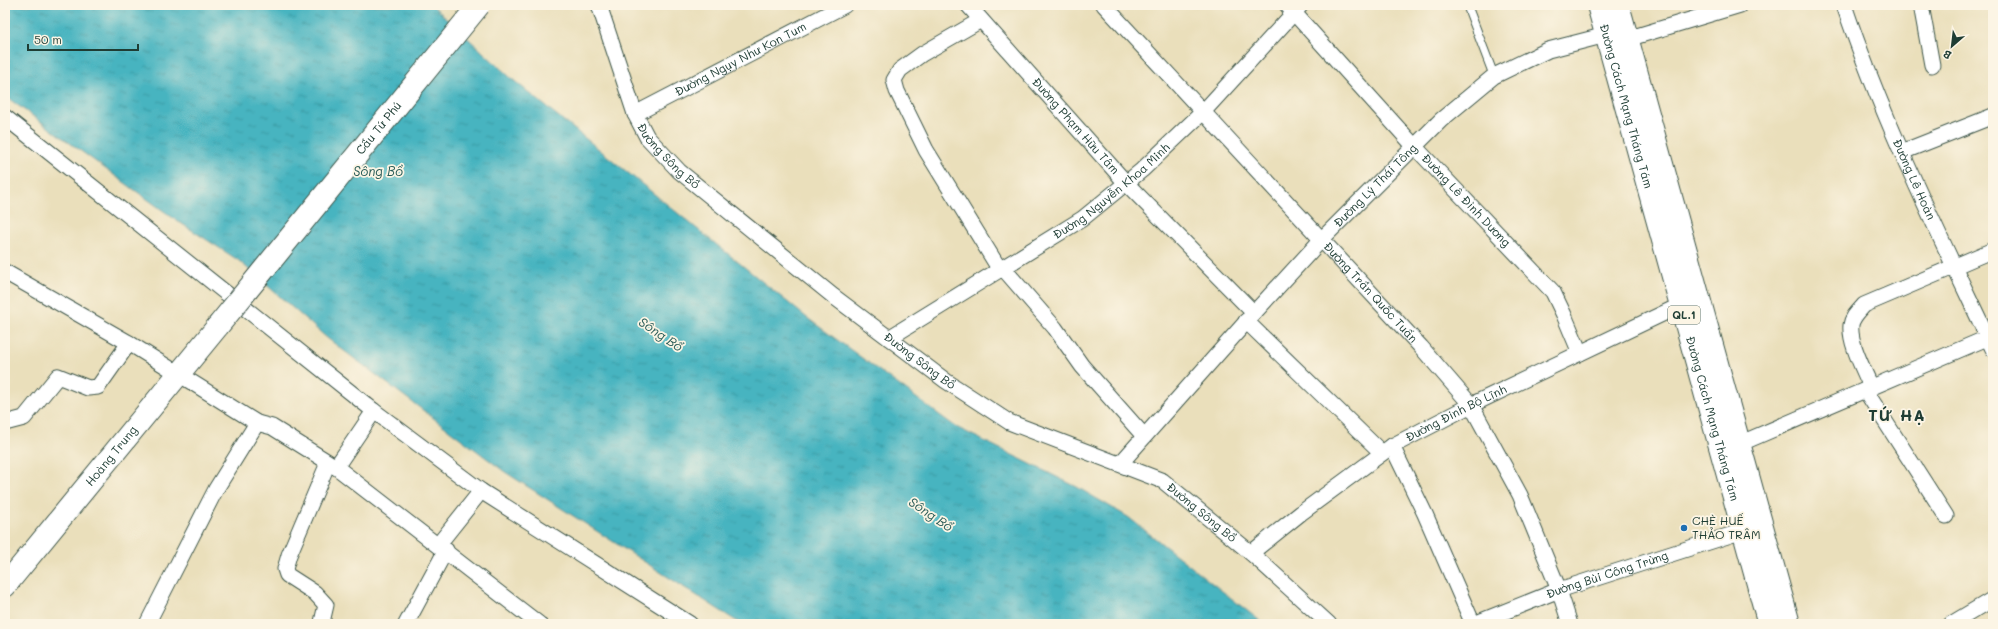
<svg xmlns="http://www.w3.org/2000/svg" width="1998" height="629" font-family="Mali,sans-serif">
<style>
.water{fill:url(#water-ripples);stroke:#32787a}
.lines{fill:none;stroke-linecap:round;stroke-linejoin:round}
.service-casing{stroke:#3d5548;stroke-width:10}
.minor-casing{stroke:#3d5548;stroke-width:17}
.secondary-casing{stroke:#3d5548;stroke-width:24}
.trunk-casing{stroke:#3d5548;stroke-width:24}
.service{stroke:#fff;stroke-width:8}
.minor{stroke:#fff;stroke-width:15}
.secondary{stroke:#fff;stroke-width:22}
.trunk{stroke:#fff;stroke-width:22}
.secondary-bridge-casing{stroke:#3d5548;stroke-width:24;stroke-linecap:butt}
.secondary-bridge{stroke:#fff;stroke-width:22}
.poi-dot{fill:#1f6fb2;stroke:#fcf5e5;stroke-width:1.5}
.labels{text-anchor:middle;stroke-width:3.5;stroke-linejoin:round;paint-order:stroke}
.shield{fill:#fcf5e5;stroke:#617469;stroke-width:1}
.shield-label{font-size:11px;font-weight:bold;fill:#1f3d34}
.street-label{font-size:12px;fill:#1f3d34;stroke:#fcf5e5}
.poi-label{font-size:12px;fill:#1f3d34;stroke:#fcf5e5;text-anchor:start}
.water-label{font-size:13px;font-style:italic;fill:#295b57;stroke:#fcf5e5}
.district-label{font-size:16px;font-weight:bold;letter-spacing:1px;fill:#1f3d34;stroke:#fcf5e5}
</style>
<defs>
<pattern id="water-ripples" width="26" height="14" patternUnits="userSpaceOnUse"><rect width="26" height="14" fill="#46b4c0"/><path d="M2 4q2-2 4 0t4 0M15 11q2-2 4 0t4 0" fill="none" stroke="#3a949d"/></pattern>
</defs>
<rect width="100%" height="100%" fill="#fcf5e5"/>
<filter id="ink" filterUnits="userSpaceOnUse"><feTurbulence type="fractalNoise" baseFrequency=".025" numOctaves="2"/><feDisplacementMap in="SourceGraphic" scale="8" xChannelSelector="R" yChannelSelector="G"/><feConvolveMatrix kernelMatrix="1 2 1 2 8 2 1 2 1" color-interpolation-filters="sRGB"/></filter>
<filter id="wash" filterUnits="userSpaceOnUse"><feTurbulence type="fractalNoise" baseFrequency=".012" numOctaves="4" result="noise"/><feDisplacementMap in="SourceGraphic" scale="16" xChannelSelector="R" yChannelSelector="G"/><feGaussianBlur stdDeviation="0.9" result="paint"/><feColorMatrix in="noise" values="0 0 0 0 0 0 0 0 0 0 0 0 0 0 0 0 0 1.4 0 .05"/><feComposite in="paint" operator="in"/></filter>
<g filter="url(#wash)">
<rect width="100%" height="100%" fill="#eadfbb"/>
<!-- water -->
<path class="water" d="M 5,5 L 432,5 L 511,78 L 806,317 L 956,427 L 1077,487 L 1128,517 L 1264,624 L 741,624 L 505,472 L 327,338 L 238,260 L 176,220 L 5,96 Z"/>
</g>
<g filter="url(#ink)">
<g class="lines">
<!-- service casing -->
<g class="service-casing">
<path id="service" d="M 1467,5 L 1494,76"/>
</g>
<!-- minor casing -->
<g class="minor-casing">
<g id="minor">
<path id="s1" d="M 599,5 L 635,114 L 647,137 L 679,171 L 833,296 L 946,381 L 1009,422 L 1163,481 L 1251,553 L 1329,624"/>
<path id="s2" d="M 968,5 L 1126,183 L 1254,313"/>
<path id="s3" d="M 1104,5 L 1421,347 L 1471,405 L 1520,495 L 1559,590 L 1570,624"/>
<path id="s4" d="M 1287,5 L 1414,146 L 1553,292 L 1564,315 L 1580,353"/>
<path id="s5" d="M 1844,5 C 1884,124 1940,236 1993,349"/>
<path d="M 1921,5 L 1932,65"/>
<path d="M 981,20 L 922,54 L 900,70 L 894,80 L 897,91 L 926,150 L 1000,270"/>
<path d="M 1627,39 L 1740,5"/>
<path id="s6" d="M 635,114 L 845,5"/>
<path d="M 5,117 L 374,411 L 481,491 L 690,624"/>
<path d="M 1902,152 L 1993,116"/>
<path d="M 1003,268 L 1055,328 L 1082,366 L 1144,436"/>
<path d="M 5,272 L 129,343 L 257,423 L 272,427 L 336,467 L 539,624"/>
<path d="M 1246,321 L 1382,453"/>
<path id="s7" d="M 889,338 L 1082,219 L 1142,170 L 1203,112 L 1301,5"/>
<path d="M 1871,387 C 1864,370 1849,343 1851,325 C 1852,317 1859,311 1864,305 L 1993,250"/>
<path d="M 1865,390 L 1946,516"/>
<path d="M 5,423 L 24,418 L 58,376 L 88,388 L 98,387 L 129,343"/>
<path d="M 1739,444 L 1987,338"/>
<path d="M 1392,446 L 1425,514 L 1473,624"/>
<path id="s8" d="M 1120,464 L 1254,313 L 1321,240 L 1441,120 L 1494,76 L 1548,50 L 1606,35"/>
<path d="M 336,467 L 374,411"/>
<path d="M 438,545 L 481,491"/>
<path id="s9" d="M 1251,553 L 1301,513 L 1392,446 L 1471,405 L 1681,305"/>
<path d="M 322,622 L 326,605 L 315,593 L 287,575 L 285,569 L 289,555 L 328,463"/>
<path d="M 147,624 L 216,489 L 257,423"/>
<path d="M 406,624 L 446,550"/>
<path id="s10" d="M 1474,624 L 1559,590 L 1743,531"/>
<path d="M 1951,624 L 1993,599"/>
</g>
</g>
<!-- secondary casing -->
<g class="secondary-casing">
<g id="secondary">
<path id="s11" d="M 5,586 L 218,326"/>
</g>
</g>
<!-- trunk casing -->
<g class="trunk-casing">
<g id="trunk">
<path id="s12" d="M 1598,5 L 1769,624"/>
<path d="M 1618,5 L 1789,624"/>
</g>
</g>
<!-- service -->
<use href="#service" class="service"/>
<!-- minor -->
<use href="#minor" class="minor"/>
<!-- secondary -->
<use href="#secondary" class="secondary"/>
<!-- trunk -->
<use href="#trunk" class="trunk"/>
<!-- secondary-bridge casing -->
<g class="secondary-bridge-casing">
<g id="secondary-bridge">
<path id="s13" d="M 218,326 L 479,5"/>
</g>
</g>
<!-- secondary-bridge -->
<use href="#secondary-bridge" class="secondary-bridge"/>
</g>
</g>
<!-- markers -->
<circle class="poi-dot" cx="1684" cy="528" r="4"/>
<g class="labels">
<!-- shield labels -->
<rect class="shield" x="1668" y="306" width="32" height="18" rx="3"/>
<g class="shield-label">
<text x="1684" y="319">QL.1</text>
</g>
<!-- street labels -->
<g class="street-label">
<text dy="4" stroke="none"><textPath href="#s6" startOffset="119">Đường Ngụy Như Kon Tum</textPath></text>
<text dy="4" stroke="none"><textPath href="#s12" startOffset="105">Đường Cách Mạng Tháng Tám</textPath></text>
<text dy="4" stroke="none"><textPath href="#s2" startOffset="162">Đường Phạm Hữu Tâm</textPath></text>
<text dy="4" stroke="none"><textPath href="#s13" startOffset="255">Cầu Tứ Phú</textPath></text>
<text dy="4" stroke="none"><textPath href="#s1" startOffset="169">Đường Sông Bồ</textPath></text>
<text dy="4" stroke="none"><textPath href="#s5" startOffset="188">Đường Lê Hoàn</textPath></text>
<text dy="4" stroke="none"><textPath href="#s8" startOffset="378">Đường Lý Thái Tông</textPath></text>
<text dy="4" stroke="none"><textPath href="#s7" startOffset="267">Đường Nguyễn Khoa Minh</textPath></text>
<text dy="4" stroke="none"><textPath href="#s4" startOffset="265">Đường Lê Đình Dương</textPath></text>
<text dy="4" stroke="none"><textPath href="#s3" startOffset="392">Đường Trần Quốc Tuấn</textPath></text>
<text dy="4" stroke="none"><textPath href="#s1" startOffset="494">Đường Sông Bồ</textPath></text>
<text dy="4" stroke="none"><textPath href="#s9" startOffset="249">Đường Đinh Bộ Lĩnh</textPath></text>
<text dy="4" stroke="none"><textPath href="#s12" startOffset="429">Đường Cách Mạng Tháng Tám</textPath></text>
<text dy="4" stroke="none"><textPath href="#s11" startOffset="168">Hoàng Trung</textPath></text>
<text dy="4" stroke="none"><textPath href="#s1" startOffset="817">Đường Sông Bồ</textPath></text>
<text dy="4" stroke="none"><textPath href="#s10" startOffset="142">Đường Bùi Công Trừng</textPath></text>
</g>
<!-- poi labels -->
<g class="poi-label">
<text x="1692" y="525">CHÈ HUẾ<tspan x="1692" dy="14">THẢO TRÂM</tspan></text>
</g>
<!-- water labels -->
<g class="water-label">
<text x="378" y="176">Sông Bồ</text>
<text transform="translate(661 334) rotate(34)" y="5">Sông Bồ</text>
<text transform="translate(931 514) rotate(34)" y="5">Sông Bồ</text>
</g>
<!-- district labels -->
<g class="district-label">
<text x="1897" y="421">TỨ HẠ</text>
</g>
</g>
<!-- margin -->
<rect width="1998" height="629" fill="none" stroke="#fcf5e5" stroke-width="20"/>
<!-- north arrow -->
<g transform="translate(1952 46) rotate(208)" stroke="#fcf5e5" stroke-width="3" paint-order="stroke">
<path d="M0-3L7 15L0 10L-7 15Z" fill="#1f3d34"/>
<text y="-6" font-size="11" font-weight="bold" text-anchor="middle" fill="#1f3d34">B</text>
</g>
<!-- scale -->
<path d="M28 44v6h110v-6" fill="none" stroke="#1f3d34" stroke-width="2"/>
<text x="34" y="44" font-size="12" fill="#1f3d34" stroke="#fcf5e5" stroke-width="3" paint-order="stroke">50 m</text>
</svg>
